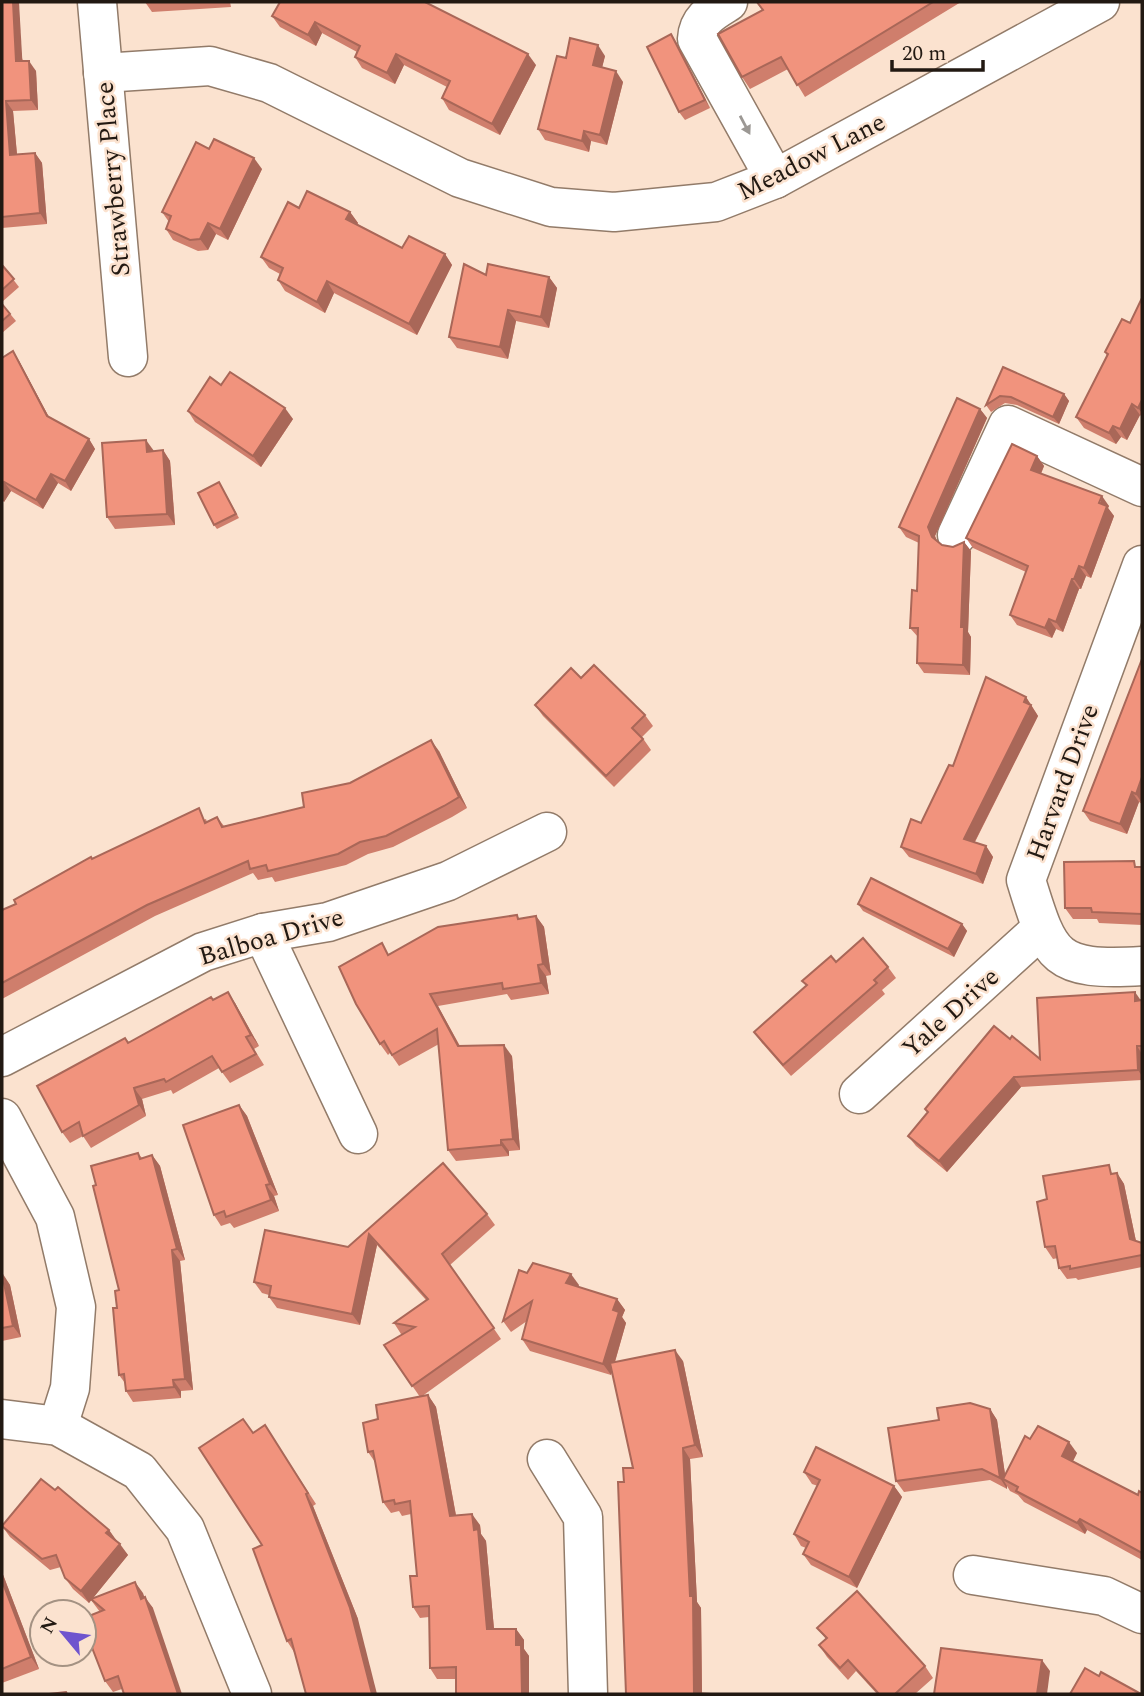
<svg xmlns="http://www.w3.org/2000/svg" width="1144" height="1696" font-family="Spectral,serif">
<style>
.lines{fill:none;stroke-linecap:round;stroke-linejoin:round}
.minor-casing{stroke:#927b69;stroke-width:41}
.minor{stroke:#fff;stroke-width:38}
.wall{fill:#cf7e6c}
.shaded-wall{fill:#a96758}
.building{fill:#f1937d;stroke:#a96758;stroke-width:2}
.oneway{fill:#9c9894}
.labels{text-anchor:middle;stroke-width:5;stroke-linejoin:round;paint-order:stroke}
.street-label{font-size:26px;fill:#221912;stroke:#fbe2cf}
</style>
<rect width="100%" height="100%" fill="#fbe2cf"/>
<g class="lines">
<!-- minor casing -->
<g class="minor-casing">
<g id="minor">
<path d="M 97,2 L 128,357"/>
<path d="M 728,2 C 712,12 698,19 697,39 L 775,179"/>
<path d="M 103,73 L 210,66 L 269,83 L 460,178 L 551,207 L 614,212 L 716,202 L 775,179 L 1100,2"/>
<path d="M 957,535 L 1008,425 L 1142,487"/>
<path d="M 1142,565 L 1026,880 C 1050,959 1055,971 1142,966"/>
<path d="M 263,933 L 358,1134"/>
<path d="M 2,1057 L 203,952 L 263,933 L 328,922 L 448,881 L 547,832"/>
<path d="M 859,1094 L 1041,929"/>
<path d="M 2,1118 L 55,1217 L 76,1307 L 70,1388 L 58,1426"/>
<path d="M 2,1419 L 58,1426 L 139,1471 L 185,1529 L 252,1694"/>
<path d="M 547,1459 L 583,1517 L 588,1694"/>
<path d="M 973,1575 L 1104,1596 L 1142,1614"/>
</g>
</g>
<!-- minor -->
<use href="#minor" class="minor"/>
</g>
<!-- wall -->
<g class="wall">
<path d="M 2,2 L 23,61 L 36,71 L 38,110 L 13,111 L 17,154 L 35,153 L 42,163 L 47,224 L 2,228 Z"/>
<path d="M 145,2 L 230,2 L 231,7 L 152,12 Z"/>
<path d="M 280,2 L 536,65 L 500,135 L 449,110 L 442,98 L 447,87 L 404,65 L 395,84 L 362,68 L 355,57 L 357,52 L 322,33 L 316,46 L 280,27 L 272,16 Z"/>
<path d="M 756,2 L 961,2 L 805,97 L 788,69 L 750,89 L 742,77 L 762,10 Z"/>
<path d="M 671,34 L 676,42 L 710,108 L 685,120 L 679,112 Z"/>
<path d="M 605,56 L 602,67 L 623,82 L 607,145 L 591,141 L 589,152 L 545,140 L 538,129 L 566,58 Z"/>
<path d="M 209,149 L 262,169 L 228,240 L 216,234 L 208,250 L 198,251 L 173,240 L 166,229 L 169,222 L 162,212 Z"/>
<path d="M 299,208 L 350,212 L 358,223 L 357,224 L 402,248 L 445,254 L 452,265 L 417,335 L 334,293 L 325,313 L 285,291 L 278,280 L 280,274 L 269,268 L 261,257 Z"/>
<path d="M 2,265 L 19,287 L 2,302 Z"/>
<path d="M 486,275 L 549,277 L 557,288 L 549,328 L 516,321 L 508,359 L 457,348 L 449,337 Z"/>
<path d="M 1142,298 L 1142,417 L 1140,415 L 1127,440 L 1121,437 L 1116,444 L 1084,428 L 1076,417 L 1107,356 L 1105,352 L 1130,323 Z"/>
<path d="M 2,304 L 16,321 L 2,333 Z"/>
<path d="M 13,351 L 19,361 L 49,417 L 89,439 L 95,449 L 71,491 L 58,483 L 43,509 L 11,491 L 4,502 L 2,499 L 2,358 Z"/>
<path d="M 1003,367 L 1064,394 L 1069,401 L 1059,424 L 1017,405 L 1005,403 L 991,412 L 986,405 Z"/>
<path d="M 221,385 L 293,419 L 261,467 L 195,422 L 188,411 Z"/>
<path d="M 980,409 L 987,418 L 935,536 L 937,541 L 942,545 L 953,547 L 964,542 L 971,551 L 968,632 L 971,637 L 970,675 L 924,673 L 917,663 L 918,637 L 910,628 L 917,591 L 919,543 L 906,537 L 899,527 Z"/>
<path d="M 163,450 L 170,461 L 175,525 L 115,529 L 107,517 L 153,451 Z"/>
<path d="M 1037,456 L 1044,466 L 1041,474 L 1109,506 L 1108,508 L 1114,516 L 1091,578 L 1086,576 L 1081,589 L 1079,589 L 1063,632 L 1056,629 L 1052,638 L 1017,625 L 1010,615 L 1026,572 L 973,548 L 966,538 Z"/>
<path d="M 219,482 L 239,518 L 217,529 L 214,525 Z"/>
<path d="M 1142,659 L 1142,804 L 1139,802 L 1127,834 L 1090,821 L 1083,811 Z"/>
<path d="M 581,678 L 645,715 L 653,726 L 642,737 L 651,750 L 614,787 L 543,716 L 535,705 Z"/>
<path d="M 1026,697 L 1038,716 L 975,842 L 986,846 L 993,857 L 983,884 L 909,857 L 901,847 Z"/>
<path d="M 439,751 L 467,808 L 452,817 L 393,847 L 368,854 L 346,865 L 275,882 L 272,877 L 258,880 L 253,873 L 155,916 L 2,999 L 2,910 L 16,904 L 92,859 L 206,819 L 207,822 L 217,817 L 224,826 L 304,807 L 350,783 Z"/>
<path d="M 1139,867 L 1142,867 L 1142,925 L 1099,923 L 1097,919 L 1073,919 L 1065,908 Z"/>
<path d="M 858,904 L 962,924 L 967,931 L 954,957 L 863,911 Z"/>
<path d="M 517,915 L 519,919 L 536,916 L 544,927 L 551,975 L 546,976 L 549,994 L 511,1000 L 507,994 L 438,1006 L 460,1046 L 512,1056 L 520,1150 L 509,1151 L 509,1156 L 456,1161 L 448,1150 L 439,1044 L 399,1066 L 390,1053 L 388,1055 L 380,1044 L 390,954 Z"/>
<path d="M 836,962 L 888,967 L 896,978 L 882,990 L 885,994 L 791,1076 L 762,1043 L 754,1032 L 806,986 L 802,981 Z"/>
<path d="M 213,1000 L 235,1003 L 259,1046 L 254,1049 L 264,1065 L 230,1083 L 219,1068 L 173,1094 L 171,1090 L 142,1099 L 146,1116 L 91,1148 L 83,1136 L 70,1143 L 62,1132 L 125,1038 L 129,1042 Z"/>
<path d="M 1142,1000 L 1142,1080 L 1021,1087 L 947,1172 L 916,1146 L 908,1136 L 928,1113 L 925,1109 L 1010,1039 L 1040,1059 Z"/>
<path d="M 239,1105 L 247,1116 L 278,1195 L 274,1196 L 279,1211 L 234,1228 L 230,1223 L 221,1226 L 214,1215 Z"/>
<path d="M 138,1153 L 142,1158 L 152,1155 L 160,1166 L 185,1260 L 180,1261 L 193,1390 L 181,1391 L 181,1398 L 133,1402 L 126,1391 L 125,1383 L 119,1375 L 117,1308 L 119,1290 L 96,1185 Z"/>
<path d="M 443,1163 L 487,1214 L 495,1225 L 450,1265 L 501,1339 L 421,1397 L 428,1395 L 436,1407 L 456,1515 L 480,1525 L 481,1534 L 486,1541 L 494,1629 L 516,1629 L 524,1640 L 524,1649 L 529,1656 L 456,1679 L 437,1679 L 430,1668 L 429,1617 L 420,1618 L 413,1607 L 417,1576 L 411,1514 L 402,1516 L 399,1511 L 391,1513 L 383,1502 L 375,1462 L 368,1452 L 378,1419 L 420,1397 L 384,1345 L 403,1334 L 401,1334 L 394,1323 L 426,1300 L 377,1245 L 360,1325 L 277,1308 L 269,1297 L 269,1295 L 262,1293 L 254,1282 L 348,1247 Z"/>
<path d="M 1117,1173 L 1124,1184 L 1136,1241 L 1142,1243 L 1142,1267 L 1078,1280 L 1076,1278 L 1067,1279 L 1059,1268 L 1058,1258 L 1053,1259 L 1045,1247 L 1047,1199 Z"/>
<path d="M 527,1273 L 579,1285 L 578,1287 L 617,1299 L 625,1310 L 622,1317 L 626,1323 L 615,1362 L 683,1361 L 703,1457 L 690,1459 L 697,1602 L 701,1608 L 702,1694 L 626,1694 L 624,1482 L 633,1468 L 612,1372 L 611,1375 L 530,1351 L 522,1339 L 527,1321 L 511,1332 L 503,1321 Z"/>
<path d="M 2,1274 L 10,1285 L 21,1337 L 2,1341 Z"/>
<path d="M 990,1409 L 997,1420 L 1005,1474 L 1030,1439 L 1077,1453 L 1073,1461 L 1138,1495 L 1142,1493 L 1142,1560 L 1087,1530 L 1085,1534 L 1024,1502 L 1018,1495 L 1010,1491 L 1007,1486 L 1007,1489 L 990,1480 L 904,1492 L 896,1481 L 939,1420 Z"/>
<path d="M 253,1433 L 272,1436 L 316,1504 L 313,1506 L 358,1619 L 294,1652 L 287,1641 L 262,1545 Z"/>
<path d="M 804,1472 L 894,1486 L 902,1497 L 857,1588 L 811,1565 L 803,1554 L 806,1548 L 801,1546 L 794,1534 L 818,1486 L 812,1484 Z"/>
<path d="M 55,1490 L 109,1530 L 116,1541 L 128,1555 L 93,1598 L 135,1582 L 144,1598 L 153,1608 L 122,1689 L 113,1692 L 105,1681 L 100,1612 L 91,1600 L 89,1603 L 73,1589 L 65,1578 L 61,1567 L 50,1570 L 10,1537 L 2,1526 Z"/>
<path d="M 2,1572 L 39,1669 L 2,1683 Z"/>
<path d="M 817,1628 L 925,1666 L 933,1678 L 915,1694 L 877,1694 L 856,1671 L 848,1680 L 827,1657 L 819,1645 L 826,1639 Z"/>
</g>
<!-- shaded-wall -->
<g class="shaded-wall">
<path d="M 13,2 L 19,2 L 23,72 L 16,61 Z"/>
<path d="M 315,22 L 322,33 L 316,46 L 308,35 Z"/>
<path d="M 671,34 L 676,42 L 710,108 L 705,100 Z"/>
<path d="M 598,45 L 605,56 L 600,76 L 593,65 Z"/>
<path d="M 396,54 L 404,65 L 395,84 L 387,73 Z"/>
<path d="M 528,54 L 536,65 L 500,135 L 492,124 Z"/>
<path d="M 29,61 L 36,71 L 38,110 L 31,100 Z"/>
<path d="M 616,71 L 623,82 L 607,145 L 600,135 Z"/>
<path d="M 6,101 L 13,111 L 18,166 L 10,155 Z"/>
<path d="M 584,131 L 591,141 L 589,152 L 582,141 Z"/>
<path d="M 35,153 L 42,163 L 47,224 L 40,213 Z"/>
<path d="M 254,158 L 262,169 L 228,240 L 220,229 Z"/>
<path d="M 350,212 L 358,223 L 354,230 L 346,219 Z"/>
<path d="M 208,223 L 216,234 L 208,250 L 200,239 Z"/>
<path d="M 445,254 L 452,265 L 417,335 L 409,324 Z"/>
<path d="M 549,277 L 557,288 L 549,328 L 541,317 Z"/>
<path d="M 327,281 L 334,293 L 325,313 L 317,302 Z"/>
<path d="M 508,310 L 516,321 L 508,359 L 500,347 Z"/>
<path d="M 13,351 L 19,361 L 53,425 L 47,416 Z"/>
<path d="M 1064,394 L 1069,401 L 1059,424 L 1053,417 Z"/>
<path d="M 1142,400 L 1142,413 L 1138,408 Z"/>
<path d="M 1132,404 L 1140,415 L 1127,440 L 1120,429 Z"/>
<path d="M 285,408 L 293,419 L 261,467 L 253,456 Z"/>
<path d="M 980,409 L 987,418 L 935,536 L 939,547 L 932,537 L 928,527 Z"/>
<path d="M 1113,426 L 1121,437 L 1116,444 L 1109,433 Z"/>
<path d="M 89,439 L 95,449 L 71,491 L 65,481 Z"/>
<path d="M 146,440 L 154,451 L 147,452 Z"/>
<path d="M 163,450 L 170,461 L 175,525 L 167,514 Z"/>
<path d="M 1037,456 L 1044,466 L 1038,480 L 1031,470 Z"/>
<path d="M 51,474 L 58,483 L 43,509 L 36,500 Z"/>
<path d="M 4,482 L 11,491 L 4,502 L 2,499 L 2,486 Z"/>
<path d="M 1102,496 L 1109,506 L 1108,508 L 1114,516 L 1091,578 L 1084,568 Z"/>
<path d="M 964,542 L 971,551 L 968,632 L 971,637 L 970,675 L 963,665 L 961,627 Z"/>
<path d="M 1079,566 L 1086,576 L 1081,589 L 1074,579 Z"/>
<path d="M 1072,579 L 1079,589 L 1063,632 L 1056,622 Z"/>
<path d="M 1049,619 L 1056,629 L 1052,638 L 1045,628 Z"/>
<path d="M 1026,697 L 1038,716 L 971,849 L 964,839 Z"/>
<path d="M 431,740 L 439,751 L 467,808 L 459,797 Z"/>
<path d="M 1142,777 L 1142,803 L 1136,794 Z"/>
<path d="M 1132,792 L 1139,802 L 1127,834 L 1120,824 Z"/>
<path d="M 986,846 L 993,857 L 983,884 L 976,874 Z"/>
<path d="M 536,916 L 544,927 L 551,975 L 543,964 Z"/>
<path d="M 962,924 L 967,931 L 954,957 L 948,949 Z"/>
<path d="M 538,965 L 546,976 L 549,994 L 541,983 Z"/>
<path d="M 228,992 L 235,1003 L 259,1046 L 251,1035 Z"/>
<path d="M 1135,992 L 1142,1002 L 1135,1001 Z"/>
<path d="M 430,994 L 438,1006 L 466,1058 L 458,1046 Z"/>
<path d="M 504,1045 L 512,1056 L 520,1150 L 513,1139 Z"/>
<path d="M 1137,1046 L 1142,1054 L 1142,1076 L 1138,1070 Z"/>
<path d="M 1014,1077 L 1021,1087 L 947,1172 L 939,1161 Z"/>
<path d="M 134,1088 L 142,1099 L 146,1116 L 139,1105 Z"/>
<path d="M 239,1105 L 247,1116 L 278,1195 L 270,1184 Z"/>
<path d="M 501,1140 L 509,1151 L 509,1156 L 501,1145 Z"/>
<path d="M 152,1155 L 160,1166 L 185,1260 L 177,1249 Z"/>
<path d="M 1117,1173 L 1124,1184 L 1138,1251 L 1130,1239 Z"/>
<path d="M 266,1185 L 274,1196 L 279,1211 L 271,1200 Z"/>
<path d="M 369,1234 L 377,1245 L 360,1325 L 352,1314 Z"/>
<path d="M 172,1250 L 180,1261 L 193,1390 L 185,1379 Z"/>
<path d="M 3,1274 L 10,1285 L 21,1337 L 13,1326 Z"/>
<path d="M 571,1274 L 579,1285 L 573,1294 L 566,1283 Z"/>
<path d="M 617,1299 L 625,1310 L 622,1317 L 626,1323 L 611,1375 L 603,1364 L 613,1310 Z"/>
<path d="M 675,1350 L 683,1361 L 703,1457 L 695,1445 Z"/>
<path d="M 173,1380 L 181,1391 L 181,1398 L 174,1387 Z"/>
<path d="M 428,1395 L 436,1407 L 458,1527 L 450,1516 Z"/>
<path d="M 990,1409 L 997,1420 L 1006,1481 L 1003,1479 L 1007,1486 L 1007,1489 L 1000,1478 Z"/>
<path d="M 1069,1442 L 1077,1453 L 1070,1467 L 1062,1456 Z"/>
<path d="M 683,1448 L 690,1459 L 697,1602 L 701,1608 L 702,1694 L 694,1693 Z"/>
<path d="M 894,1486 L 902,1497 L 857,1588 L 849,1577 Z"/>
<path d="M 306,1494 L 313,1506 L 358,1619 L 377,1694 L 372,1694 Z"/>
<path d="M 472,1514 L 480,1525 L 481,1534 L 486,1541 L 495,1640 L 487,1629 Z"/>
<path d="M 1080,1519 L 1087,1530 L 1085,1534 L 1077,1523 Z"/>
<path d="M 109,1530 L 117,1541 L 114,1544 L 106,1533 Z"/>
<path d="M 120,1544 L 128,1555 L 89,1603 L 81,1591 Z"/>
<path d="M 2,1572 L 39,1669 L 31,1657 L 2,1581 Z"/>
<path d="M 135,1582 L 143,1593 L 149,1610 L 141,1599 Z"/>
<path d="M 145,1597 L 153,1608 L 182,1694 L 178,1694 Z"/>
<path d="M 516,1629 L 524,1640 L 524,1649 L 529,1656 L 529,1694 L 522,1694 L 516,1645 Z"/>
<path d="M 1042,1660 L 1050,1671 L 1047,1694 L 1037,1694 Z"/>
</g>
<!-- building -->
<g class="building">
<path d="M 2,2 L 13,2 L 16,61 L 29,61 L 31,100 L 6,101 L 10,155 L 35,153 L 40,213 L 2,217 Z"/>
<path d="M 280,2 L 425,2 L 528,54 L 492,124 L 442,98 L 450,81 L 396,54 L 387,73 L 355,57 L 360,46 L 315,22 L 308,35 L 272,16 Z"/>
<path d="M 757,2 L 933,2 L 797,85 L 781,57 L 742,77 L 718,34 L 763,10 Z"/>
<path d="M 671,34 L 705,100 L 679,112 L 647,47 Z"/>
<path d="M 570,38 L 598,45 L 593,65 L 616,71 L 600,135 L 584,131 L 582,141 L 538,129 L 557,56 L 566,58 Z"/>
<path d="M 214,139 L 254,158 L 220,229 L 208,223 L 200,239 L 190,240 L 166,229 L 171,216 L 162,212 L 196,142 L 209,149 Z"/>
<path d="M 307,191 L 350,212 L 346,219 L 402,248 L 409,236 L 445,254 L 409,324 L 327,281 L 317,302 L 278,280 L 283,268 L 261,257 L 288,202 L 299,208 Z"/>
<path d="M 464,264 L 486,275 L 488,264 L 549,277 L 541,317 L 508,310 L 500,347 L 449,337 Z"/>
<path d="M 2,265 L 14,279 L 2,290 Z"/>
<path d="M 1142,298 L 1142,400 L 1138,408 L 1132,404 L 1120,429 L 1113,426 L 1109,433 L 1076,417 L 1108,354 L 1105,352 L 1122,319 L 1130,323 Z"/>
<path d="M 2,304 L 10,314 L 2,321 Z"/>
<path d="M 13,351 L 47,416 L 89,439 L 65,481 L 51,474 L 36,500 L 4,482 L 2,486 L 2,358 Z"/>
<path d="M 1003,367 L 1064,394 L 1053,417 L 1011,397 L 1000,396 L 986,405 Z"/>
<path d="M 230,372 L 285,408 L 253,456 L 188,411 L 210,377 L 221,385 Z"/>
<path d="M 957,398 L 980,409 L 928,527 L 932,537 L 942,545 L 953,547 L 964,542 L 961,627 L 964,627 L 963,665 L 917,663 L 918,628 L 910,628 L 912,590 L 917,591 L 919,536 L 899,527 Z"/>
<path d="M 146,440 L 147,452 L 163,450 L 167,514 L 107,517 L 102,443 Z"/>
<path d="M 1012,444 L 1037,456 L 1031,470 L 1102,496 L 1099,503 L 1107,506 L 1084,568 L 1079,566 L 1074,579 L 1072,579 L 1056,622 L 1049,619 L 1045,628 L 1010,615 L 1028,566 L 966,538 Z"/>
<path d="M 219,482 L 236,514 L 214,525 L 198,493 Z"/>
<path d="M 1142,659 L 1142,777 L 1136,794 L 1132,792 L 1120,824 L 1083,811 Z"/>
<path d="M 594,665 L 645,715 L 632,728 L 643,739 L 606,776 L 535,705 L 571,668 L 581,678 Z"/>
<path d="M 986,677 L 1026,697 L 1024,702 L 1031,705 L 964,839 L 986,846 L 976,874 L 901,847 L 911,819 L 921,823 L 949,765 L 953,766 Z"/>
<path d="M 431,740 L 459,797 L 444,806 L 386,836 L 360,842 L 338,854 L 268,871 L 266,865 L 250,869 L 248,861 L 147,905 L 2,983 L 2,910 L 16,904 L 14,900 L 91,857 L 92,859 L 199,808 L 205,823 L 217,817 L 222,827 L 304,807 L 302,793 L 350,783 Z"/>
<path d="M 1134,861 L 1135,867 L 1142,867 L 1142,914 L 1092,912 L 1091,908 L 1065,908 L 1064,862 Z"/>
<path d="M 871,878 L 962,924 L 948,949 L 858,904 Z"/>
<path d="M 517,915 L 518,919 L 536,916 L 543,964 L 538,965 L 541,983 L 503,989 L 502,983 L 430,994 L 458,1046 L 504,1045 L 513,1139 L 501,1140 L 501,1145 L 448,1150 L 437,1029 L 392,1055 L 384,1041 L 380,1044 L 356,1004 L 339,967 L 382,943 L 388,955 L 438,927 Z"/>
<path d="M 863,938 L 888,967 L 874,980 L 877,983 L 783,1065 L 754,1032 L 807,985 L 802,981 L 831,956 L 836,962 Z"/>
<path d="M 228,992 L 251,1035 L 246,1037 L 256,1054 L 222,1072 L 212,1056 L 166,1082 L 164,1079 L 134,1088 L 139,1105 L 83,1136 L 79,1122 L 62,1132 L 37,1086 L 125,1038 L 128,1043 L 211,997 L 213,1000 Z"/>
<path d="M 1135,992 L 1135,1001 L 1142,1000 L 1142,1046 L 1137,1046 L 1138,1070 L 1014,1077 L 939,1161 L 908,1136 L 928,1112 L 925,1109 L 994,1026 L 1010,1039 L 1012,1036 L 1040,1059 L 1037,998 Z"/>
<path d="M 239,1105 L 270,1184 L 266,1185 L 271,1200 L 226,1217 L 224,1211 L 214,1215 L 183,1125 Z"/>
<path d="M 138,1153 L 140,1159 L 152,1155 L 177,1249 L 172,1250 L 185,1379 L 173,1380 L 174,1387 L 126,1391 L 124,1374 L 119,1375 L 113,1308 L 117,1308 L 115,1291 L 119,1290 L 93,1186 L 96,1185 L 91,1166 Z"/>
<path d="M 443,1163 L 487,1214 L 442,1254 L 494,1328 L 412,1386 L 384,1345 L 415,1327 L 394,1323 L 428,1299 L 369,1234 L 352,1314 L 269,1297 L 271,1286 L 254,1282 L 265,1230 L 348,1247 Z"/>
<path d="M 1109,1165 L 1111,1174 L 1117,1173 L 1130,1239 L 1142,1243 L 1142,1255 L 1070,1269 L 1070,1266 L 1059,1268 L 1055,1246 L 1045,1247 L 1037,1202 L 1047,1199 L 1043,1176 Z"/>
<path d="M 533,1263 L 571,1274 L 566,1283 L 617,1299 L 613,1310 L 619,1312 L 603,1364 L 522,1339 L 532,1301 L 503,1321 L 519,1270 L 527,1273 Z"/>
<path d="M 2,1274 L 13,1326 L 2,1328 Z"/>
<path d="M 675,1350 L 695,1445 L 683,1448 L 690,1596 L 693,1596 L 694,1693 L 711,1694 L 626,1694 L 618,1482 L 624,1482 L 623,1468 L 633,1468 L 610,1363 Z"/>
<path d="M 428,1395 L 450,1516 L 472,1514 L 474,1530 L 478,1529 L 487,1629 L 516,1629 L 516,1645 L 521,1645 L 522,1694 L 456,1694 L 456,1667 L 430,1668 L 429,1606 L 413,1607 L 410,1576 L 417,1576 L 410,1501 L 395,1504 L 394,1500 L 383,1502 L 373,1451 L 368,1452 L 363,1423 L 378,1419 L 376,1405 Z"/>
<path d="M 970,1403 L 990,1409 L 1000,1478 L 982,1469 L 896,1481 L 888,1428 L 939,1420 L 937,1408 Z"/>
<path d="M 243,1419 L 253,1433 L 265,1425 L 308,1493 L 306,1494 L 350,1608 L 372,1694 L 306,1694 L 291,1639 L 287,1641 L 253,1549 L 262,1545 L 199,1448 Z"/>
<path d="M 1038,1426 L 1069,1442 L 1062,1456 L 1138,1495 L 1139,1491 L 1142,1493 L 1142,1553 L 1080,1519 L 1077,1523 L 1016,1491 L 1018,1487 L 1003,1479 L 1025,1436 L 1030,1439 Z"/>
<path d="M 816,1447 L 894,1486 L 849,1577 L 803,1554 L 809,1542 L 794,1534 L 820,1480 L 804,1472 Z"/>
<path d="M 41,1479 L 55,1490 L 58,1487 L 109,1530 L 106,1533 L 120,1544 L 81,1591 L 65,1578 L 56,1555 L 42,1559 L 2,1526 Z"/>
<path d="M 2,1581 L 31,1657 L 2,1669 Z"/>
<path d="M 135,1582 L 141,1599 L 145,1597 L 178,1694 L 124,1694 L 118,1676 L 105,1681 L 84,1627 L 84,1618 L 104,1610 L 91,1599 Z"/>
<path d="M 857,1591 L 925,1666 L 895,1694 L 879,1694 L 848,1660 L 840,1668 L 819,1645 L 827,1638 L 817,1628 Z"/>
<path d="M 941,1648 L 1042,1660 L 1037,1694 L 934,1694 Z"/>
<path d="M 1085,1668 L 1099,1676 L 1101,1672 L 1141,1694 L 1070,1694 Z"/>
<path d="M 66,1692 L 67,1694 L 49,1694 Z"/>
</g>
<!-- one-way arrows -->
<defs><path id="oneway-solid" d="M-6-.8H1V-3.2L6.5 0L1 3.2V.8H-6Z" transform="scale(1.75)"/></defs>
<use class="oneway" href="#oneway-solid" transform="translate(745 125) rotate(62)"/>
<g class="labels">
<!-- street labels -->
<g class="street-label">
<text transform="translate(811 156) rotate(-27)" y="9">Meadow Lane</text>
<text transform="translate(112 179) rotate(-95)" y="9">Strawberry Place</text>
<text transform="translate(1062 782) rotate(-70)" y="9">Harvard Drive</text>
<text transform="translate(271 936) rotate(-16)" y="9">Balboa Drive</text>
<text transform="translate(950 1012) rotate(-42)" y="9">Yale Drive</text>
</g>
</g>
<!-- border -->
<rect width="1144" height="1696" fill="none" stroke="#221912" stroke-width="7"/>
<!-- north arrow -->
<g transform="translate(63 1633) rotate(299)"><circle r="33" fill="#fbe2cf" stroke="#a49283" stroke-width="2"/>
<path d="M0-5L12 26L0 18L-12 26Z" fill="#6f54ce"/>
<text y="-10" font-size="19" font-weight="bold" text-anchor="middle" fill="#221912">N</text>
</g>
<!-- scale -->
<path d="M892 60v10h91v-10" fill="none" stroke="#221912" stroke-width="3.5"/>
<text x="902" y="60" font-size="21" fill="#221912" stroke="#fbe2cf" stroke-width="5" paint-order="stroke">20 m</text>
</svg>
